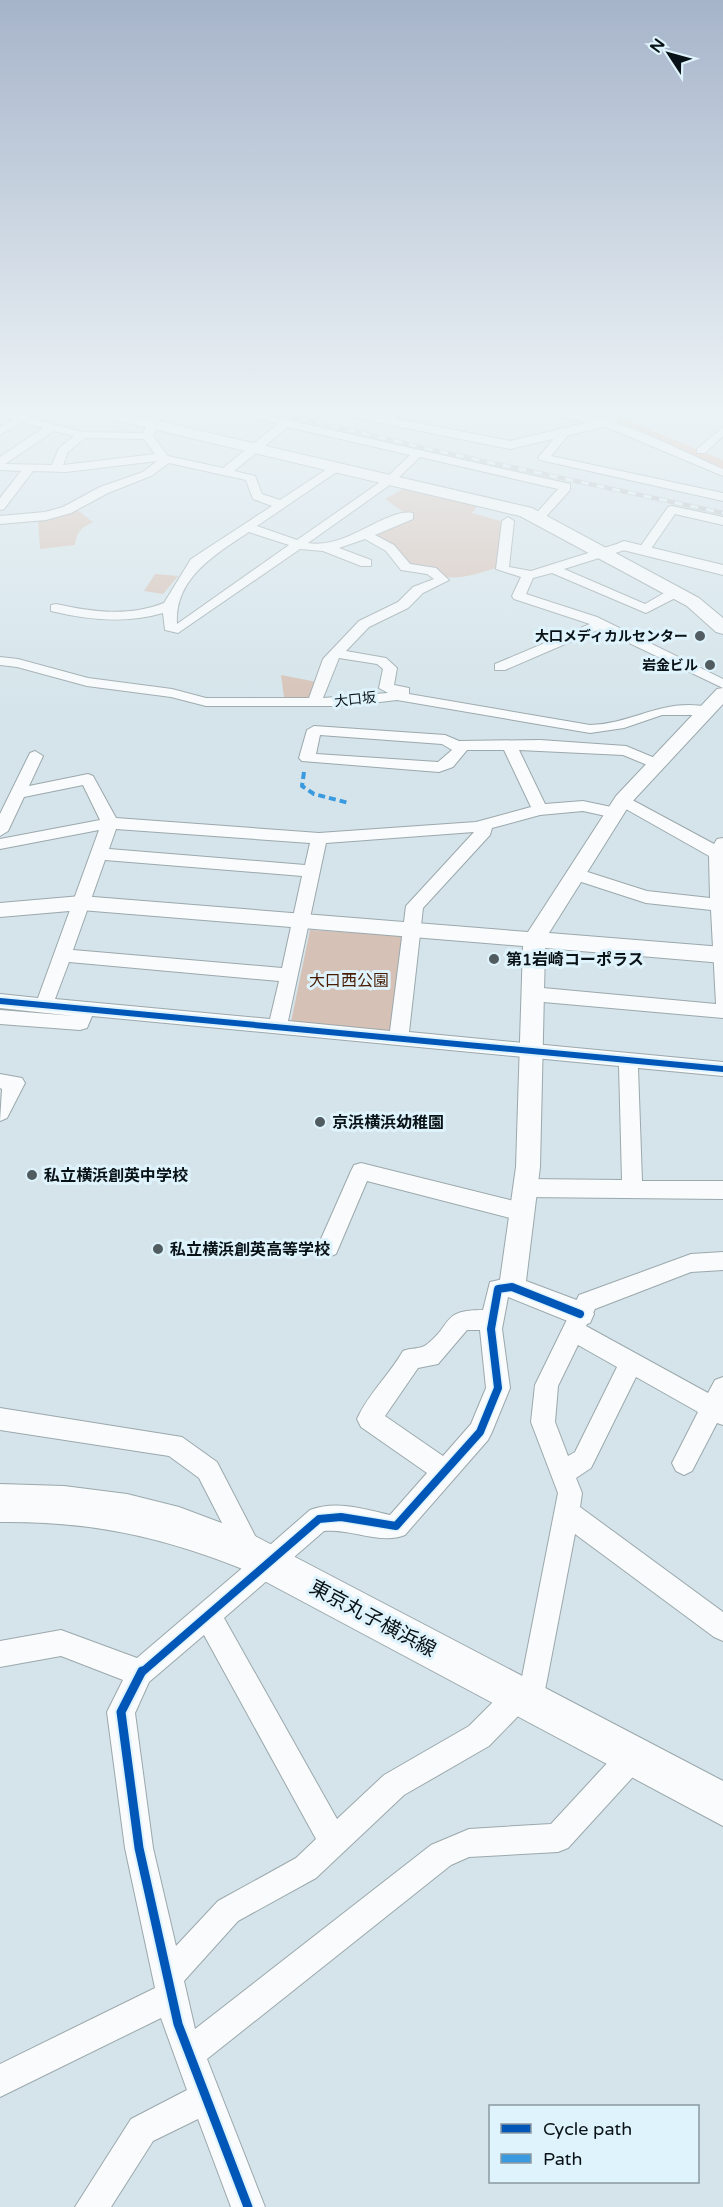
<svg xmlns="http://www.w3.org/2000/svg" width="723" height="2207" font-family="'Varela Round','Noto Sans JP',sans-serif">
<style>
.green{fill:#d6c1b6}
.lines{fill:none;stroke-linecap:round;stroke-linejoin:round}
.river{fill:#e3b59e;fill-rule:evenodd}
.minor-casing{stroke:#9ba8ac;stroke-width:2}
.tertiary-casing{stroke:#9ba8ac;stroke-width:2}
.secondary-casing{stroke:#9ba8ac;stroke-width:2}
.primary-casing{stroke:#9ba8ac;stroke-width:2}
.minor{fill:#f9fbfc;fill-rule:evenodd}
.tertiary{fill:#f9fbfc;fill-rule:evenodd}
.secondary{fill:#f9fbfc;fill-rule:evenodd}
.primary{fill:#f9fbfc;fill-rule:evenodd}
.rail-casing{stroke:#b9bdbe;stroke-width:4.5}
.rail{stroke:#def3fc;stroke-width:3;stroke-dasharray:8;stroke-linecap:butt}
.quiet{stroke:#3a9adf;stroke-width:4;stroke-dasharray:7 4;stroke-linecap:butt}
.cycleway-far2-casing{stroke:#def3fc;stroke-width:10}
.cycleway-far1-casing{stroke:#def3fc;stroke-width:11}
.cycleway-casing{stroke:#def3fc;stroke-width:13}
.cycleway-far2{stroke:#0057b8;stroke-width:6}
.cycleway-far1{stroke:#0057b8;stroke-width:8}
.cycleway{stroke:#0057b8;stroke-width:9}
.poi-dot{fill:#505c60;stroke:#def3fc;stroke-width:2}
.labels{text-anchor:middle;stroke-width:6;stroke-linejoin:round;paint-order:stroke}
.far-poi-label{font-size:14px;font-weight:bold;fill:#091216;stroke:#def3fc;text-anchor:end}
.far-street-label{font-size:14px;fill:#091216;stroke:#def3fc}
.poi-label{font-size:16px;font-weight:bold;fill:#091216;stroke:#def3fc;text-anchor:start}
.park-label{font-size:16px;fill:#4a1d03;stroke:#def3fc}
.near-street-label{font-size:20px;fill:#091216;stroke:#def3fc}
</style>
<rect width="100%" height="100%" fill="#d4e4ea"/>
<!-- green -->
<g class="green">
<path d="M 405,488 L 477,506 L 472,513 L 504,522 L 499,567 C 454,581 452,581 407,566 L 399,551 L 370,535 L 412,518 L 385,499 Z"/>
<path d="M 76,509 L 93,522 C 82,527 76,532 75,545 L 40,549 L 38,519 Z"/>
<path d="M 155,574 L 178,576 L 163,594 L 144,591 Z"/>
<path d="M 281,675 L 317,682 L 313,695 L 309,697 L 284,697 Z"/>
<path d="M 310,930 L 405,936 L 392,1032 L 291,1022 Z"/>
</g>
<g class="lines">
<!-- river -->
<path class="river" d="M 555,411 L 593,411 L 612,414 L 723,460 L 723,473 L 602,423 L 558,415 Z"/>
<!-- minor casing -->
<g class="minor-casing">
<g id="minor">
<path d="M 0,411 L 19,415 L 32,412 L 33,414 L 30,418 L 82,432 L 143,433 L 154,411 L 164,411 L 153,436 L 168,456 L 223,468 L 278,424 L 230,411 L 247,411 L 570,484 L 570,490 L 543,520 L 539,521 L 533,517 L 558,489 L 420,457 L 394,482 L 308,543 C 347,550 385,508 413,513 L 413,519 L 375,535 L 394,545 L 410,564 L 436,568 L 449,580 L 423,593 L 408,608 L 369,627 L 346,651 L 386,658 L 397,668 L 394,685 L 409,688 L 409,694 L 590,725 C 635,724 664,696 713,708 L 715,711 L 708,715 L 662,715 L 624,728 L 590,733 L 397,700 L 345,706 L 206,706 L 171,697 L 87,686 L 17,667 L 0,665 L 0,657 L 18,659 L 88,678 L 172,689 L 206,698 L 309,698 L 323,659 L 359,621 L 398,602 L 413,587 L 434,579 L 427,574 L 401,570 L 386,551 L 365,539 L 339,548 L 371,560 L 371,566 L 361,566 L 323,551 L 300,549 L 178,633 L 165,630 L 163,613 C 126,624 88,620 51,611 L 51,605 L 56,604 C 92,612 129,617 164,603 L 191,559 L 272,506 L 253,499 L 246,480 L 169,463 L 151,476 L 108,493 L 71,513 L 46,520 L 0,524 L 0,516 L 45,512 L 63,507 L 100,487 L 143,472 L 157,461 L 66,472 L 33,471 L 4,509 L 0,510 L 0,498 L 21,471 L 0,470 L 0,457 L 43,428 L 22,422 L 0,435 L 0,427 L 12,420 L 0,416 ZM 288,427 L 410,455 L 386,478 L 297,540 L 257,526 L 341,469 L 341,465 L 333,465 L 280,500 L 262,494 L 255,476 L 234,471 ZM 54,431 L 74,436 L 59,448 L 52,465 L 5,464 ZM 85,438 L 144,439 L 155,454 L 63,465 L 68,452 ZM 249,532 L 289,545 L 177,624 C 174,578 216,554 249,532 ZM 339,658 L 377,664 L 383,669 L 379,688 L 388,693 L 323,698 Z"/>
<path d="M 393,411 L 405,411 L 390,422 L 382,422 L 382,418 Z"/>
<path d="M 535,411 C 596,404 668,445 723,469 L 723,476 L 606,427 Z"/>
<path d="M 723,427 L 723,436 L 705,453 L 697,453 L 697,449 Z"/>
<path d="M 560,431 L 570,433 L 551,456 L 723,493 L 723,501 L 540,460 L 538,458 Z"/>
<path d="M 672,506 L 723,517 L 723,525 L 675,514 L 648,553 L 640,553 L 640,547 L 668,507 Z"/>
<path d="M 508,517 L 514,521 L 509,567 L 531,571 L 620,543 L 628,543 L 628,549 L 564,569 L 645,604 L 671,589 L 681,589 L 681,595 L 646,613 L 552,573 L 533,578 L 526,594 L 597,617 L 723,679 L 723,688 L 600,629 L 505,670 L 495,670 L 495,664 L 590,624 L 514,599 L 512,596 L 521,577 L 496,569 L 502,521 Z"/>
<path d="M 314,726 L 445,735 L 459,741 L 540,740 L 626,746 L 662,761 L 665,764 L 657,769 L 623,755 L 519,750 L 545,804 L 583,801 L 621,809 L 623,813 L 615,818 L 583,811 L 540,815 L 492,828 L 490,835 L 423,908 L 409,1032 L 723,1062 L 723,1076 L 638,1068 L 642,1181 L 723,1181 L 723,1199 L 525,1197 L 518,1194 L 515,1188 L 518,1182 L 525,1179 L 622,1180 L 619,1066 L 92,1016 L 87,1028 L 80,1030 L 0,1024 L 0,1010 L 74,1016 L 0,1008 L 0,994 L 38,998 L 99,830 L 0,849 L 0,839 L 100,820 L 83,785 L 24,797 L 8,831 L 0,836 L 0,814 L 30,753 L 35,751 L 43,756 L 29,786 L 88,774 L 93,776 L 116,818 L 319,833 L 476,822 L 531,807 L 504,750 L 467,750 L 453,767 L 439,772 L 302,761 L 299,758 L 307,730 ZM 320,735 L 442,744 L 452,750 L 438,762 L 316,754 ZM 116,829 L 310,843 L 305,865 L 109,849 ZM 474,832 L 406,906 L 390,1031 L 288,1021 L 326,843 ZM 105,860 L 302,876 L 282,968 L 73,950 ZM 69,962 L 279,981 L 270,1019 L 55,999 Z"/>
<path d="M 623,795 L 714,844 L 717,839 L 723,838 L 723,1018 L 532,1001 L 526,999 L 523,994 L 526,989 L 532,987 L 716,1004 L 711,910 L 646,903 L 569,878 L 567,874 L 575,868 L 647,891 L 710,898 L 709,856 L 617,804 L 615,800 L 617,796 Z"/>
<path d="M 0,1074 L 22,1078 L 25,1083 L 7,1118 L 0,1121 L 2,1089 L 0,1088 Z"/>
<path d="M 361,1163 L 522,1203 L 529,1206 L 532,1212 L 529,1218 L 522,1221 L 367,1181 L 336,1254 L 328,1257 L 320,1254 L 317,1248 L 351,1171 L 354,1165 Z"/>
<path d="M 723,1252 L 723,1270 L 691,1272 L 595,1309 L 586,1326 L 708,1393 L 715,1380 L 723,1377 L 723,1425 L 717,1423 L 692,1471 L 684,1475 L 676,1471 L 672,1463 L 698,1412 L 636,1377 L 591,1468 L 576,1478 L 582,1493 L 580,1507 L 723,1612 L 723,1641 L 714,1637 L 575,1534 L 541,1711 L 531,1714 L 523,1711 L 489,1746 L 404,1795 L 316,1878 L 238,1921 L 184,1981 L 195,2029 L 431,1845 L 469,1829 L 551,1824 L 622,1747 L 632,1743 L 642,1747 L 646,1757 L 642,1767 L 568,1848 L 558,1852 L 469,1857 L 451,1865 L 207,2059 L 265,2207 L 231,2207 L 198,2119 L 153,2141 L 111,2207 L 75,2207 L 131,2119 L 187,2090 L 161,2018 L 0,2097 L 0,2064 L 155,1988 L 125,1848 L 107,1712 L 123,1680 L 61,1656 L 0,1667 L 0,1641 L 61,1630 L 137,1658 L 247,1564 L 242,1562 L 199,1478 L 169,1456 L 0,1430 L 0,1408 L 182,1437 L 217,1462 L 263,1551 L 310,1510 C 336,1500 364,1509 390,1515 L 427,1473 L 361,1427 L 357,1419 C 368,1394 390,1374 403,1351 C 410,1348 421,1349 426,1345 C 454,1324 440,1310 483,1310 L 490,1282 L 512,1277 L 520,1280 L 523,1287 L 520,1294 L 508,1297 L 502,1329 L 510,1388 L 492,1432 L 488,1440 L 405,1535 C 380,1545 351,1528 324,1531 L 224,1618 L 337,1819 L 384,1775 L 469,1726 L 510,1685 L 521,1682 L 558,1493 L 531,1422 L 535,1385 L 579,1295 L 691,1254 ZM 467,1330 L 480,1330 L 486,1388 L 471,1424 L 443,1456 L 385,1416 L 418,1368 L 438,1364 ZM 578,1345 L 617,1367 L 575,1452 L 568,1456 L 555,1422 L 558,1386 ZM 204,1635 L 316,1839 L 296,1858 L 218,1901 L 176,1946 L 153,1848 L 135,1713 L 149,1682 Z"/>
</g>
</g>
<!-- tertiary casing -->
<g class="tertiary-casing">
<g id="tertiary">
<path d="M 334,411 L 359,411 L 510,441 L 598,420 L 613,411 L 628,411 L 608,426 L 510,449 L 341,415 Z"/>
<path d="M 624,541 L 723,565 L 723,575 L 619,549 L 616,546 L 619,543 Z"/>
<path d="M 723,688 L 723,704 L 630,804 L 549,933 L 723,947 L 723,963 L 545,948 L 540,1167 L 526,1281 L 590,1305 L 594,1314 L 590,1323 L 580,1326 L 503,1295 L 499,1287 L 516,1167 L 523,946 L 81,910 L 0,917 L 0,903 L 81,896 L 528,932 L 616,796 L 717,689 Z"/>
</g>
</g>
<!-- secondary casing -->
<g class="secondary-casing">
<path id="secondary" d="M 90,411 L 115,411 L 532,508 L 699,598 L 723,618 L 723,634 L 716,632 L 687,606 L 520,516 L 98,416 Z"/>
</g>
<!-- primary casing -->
<g class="primary-casing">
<path id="primary" d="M 0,1484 L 64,1486 L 127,1494 L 179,1507 L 251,1534 L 723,1781 L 723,1826 L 240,1568 C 159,1536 88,1521 0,1522 Z"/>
</g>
<!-- minor -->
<use href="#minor" class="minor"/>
<!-- tertiary -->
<use href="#tertiary" class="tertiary"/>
<!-- secondary -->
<use href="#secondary" class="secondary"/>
<!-- primary -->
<use href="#primary" class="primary"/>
<!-- rail casing -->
<g class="rail-casing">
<g id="rail">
<path d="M 269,411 L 433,450 L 723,513"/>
<path d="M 0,413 L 5,411"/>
</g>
</g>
<!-- rail -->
<use href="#rail" class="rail"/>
<!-- quiet -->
<path class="quiet" d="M 304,772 L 302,786 L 314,794 L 349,803"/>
<!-- cycleway-far2 casing -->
<g class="cycleway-far2-casing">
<path id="cycleway-far2" d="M 0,1001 L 723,1069"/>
</g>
<!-- cycleway-far1 casing -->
<g class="cycleway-far1-casing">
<path id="cycleway-far1" d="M 141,1673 L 319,1519 L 341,1517 L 396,1526 L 480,1432 L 498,1388 L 491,1329 L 498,1289 L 512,1287 L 580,1314"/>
</g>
<!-- cycleway casing -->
<g class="cycleway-casing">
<path id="cycleway" d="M 142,1671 L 121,1712 L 139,1848 L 178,2024 L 248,2207"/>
</g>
<!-- cycleway-far2 -->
<use href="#cycleway-far2" class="cycleway-far2"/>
<!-- cycleway-far1 -->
<use href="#cycleway-far1" class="cycleway-far1"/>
<!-- cycleway -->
<use href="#cycleway" class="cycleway"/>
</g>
<!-- sky -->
<linearGradient id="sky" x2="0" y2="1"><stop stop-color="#a6b4ca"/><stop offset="0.57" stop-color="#ecf3f6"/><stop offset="1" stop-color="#ecf3f6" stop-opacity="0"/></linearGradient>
<rect width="723" height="719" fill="url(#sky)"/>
<!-- markers -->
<g class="poi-dot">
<circle cx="700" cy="636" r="6"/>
<circle cx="710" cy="665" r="6"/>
<circle cx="494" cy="959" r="6"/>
<circle cx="320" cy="1122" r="6"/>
<circle cx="32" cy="1175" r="6"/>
<circle cx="158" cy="1249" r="6"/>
</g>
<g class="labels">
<!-- far-poi labels -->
<g class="far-poi-label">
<text x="688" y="641">大口メディカルセンター</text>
<text x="698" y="670">岩金ビル</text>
</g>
<!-- far-street labels -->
<g class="far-street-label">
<text transform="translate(355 699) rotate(-6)" y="5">大口坂</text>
</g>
<!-- poi labels -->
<g class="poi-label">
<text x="506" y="965">第1岩崎コーポラス</text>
<text x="332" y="1128">京浜横浜幼稚園</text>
<text x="44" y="1181">私立横浜創英中学校</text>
<text x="170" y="1255">私立横浜創英高等学校</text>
</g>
<!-- park labels -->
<g class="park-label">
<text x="349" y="986">大口西公園</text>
</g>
<!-- near-street labels -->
<g class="near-street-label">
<text transform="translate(373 1618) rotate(28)" y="7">東京丸子横浜線</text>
</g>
</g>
<!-- legend -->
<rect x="489" y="2105" width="210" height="78" fill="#def3fc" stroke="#8999a0" stroke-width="1.5"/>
<rect x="501" y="2124" width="30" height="9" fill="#0057b8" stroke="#8999a0" stroke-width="1.5"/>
<text x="543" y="2135" font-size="18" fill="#091216">Cycle path</text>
<rect x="501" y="2154" width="30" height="9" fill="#3a9adf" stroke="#8999a0" stroke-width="1.5"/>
<text x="543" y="2165" font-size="18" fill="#091216">Path</text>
<!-- north arrow -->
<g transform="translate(669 54) rotate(306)" stroke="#def3fc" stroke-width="4.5" paint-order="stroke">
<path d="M0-4.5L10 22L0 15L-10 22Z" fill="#091216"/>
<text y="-9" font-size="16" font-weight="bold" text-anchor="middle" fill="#091216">N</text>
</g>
</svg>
